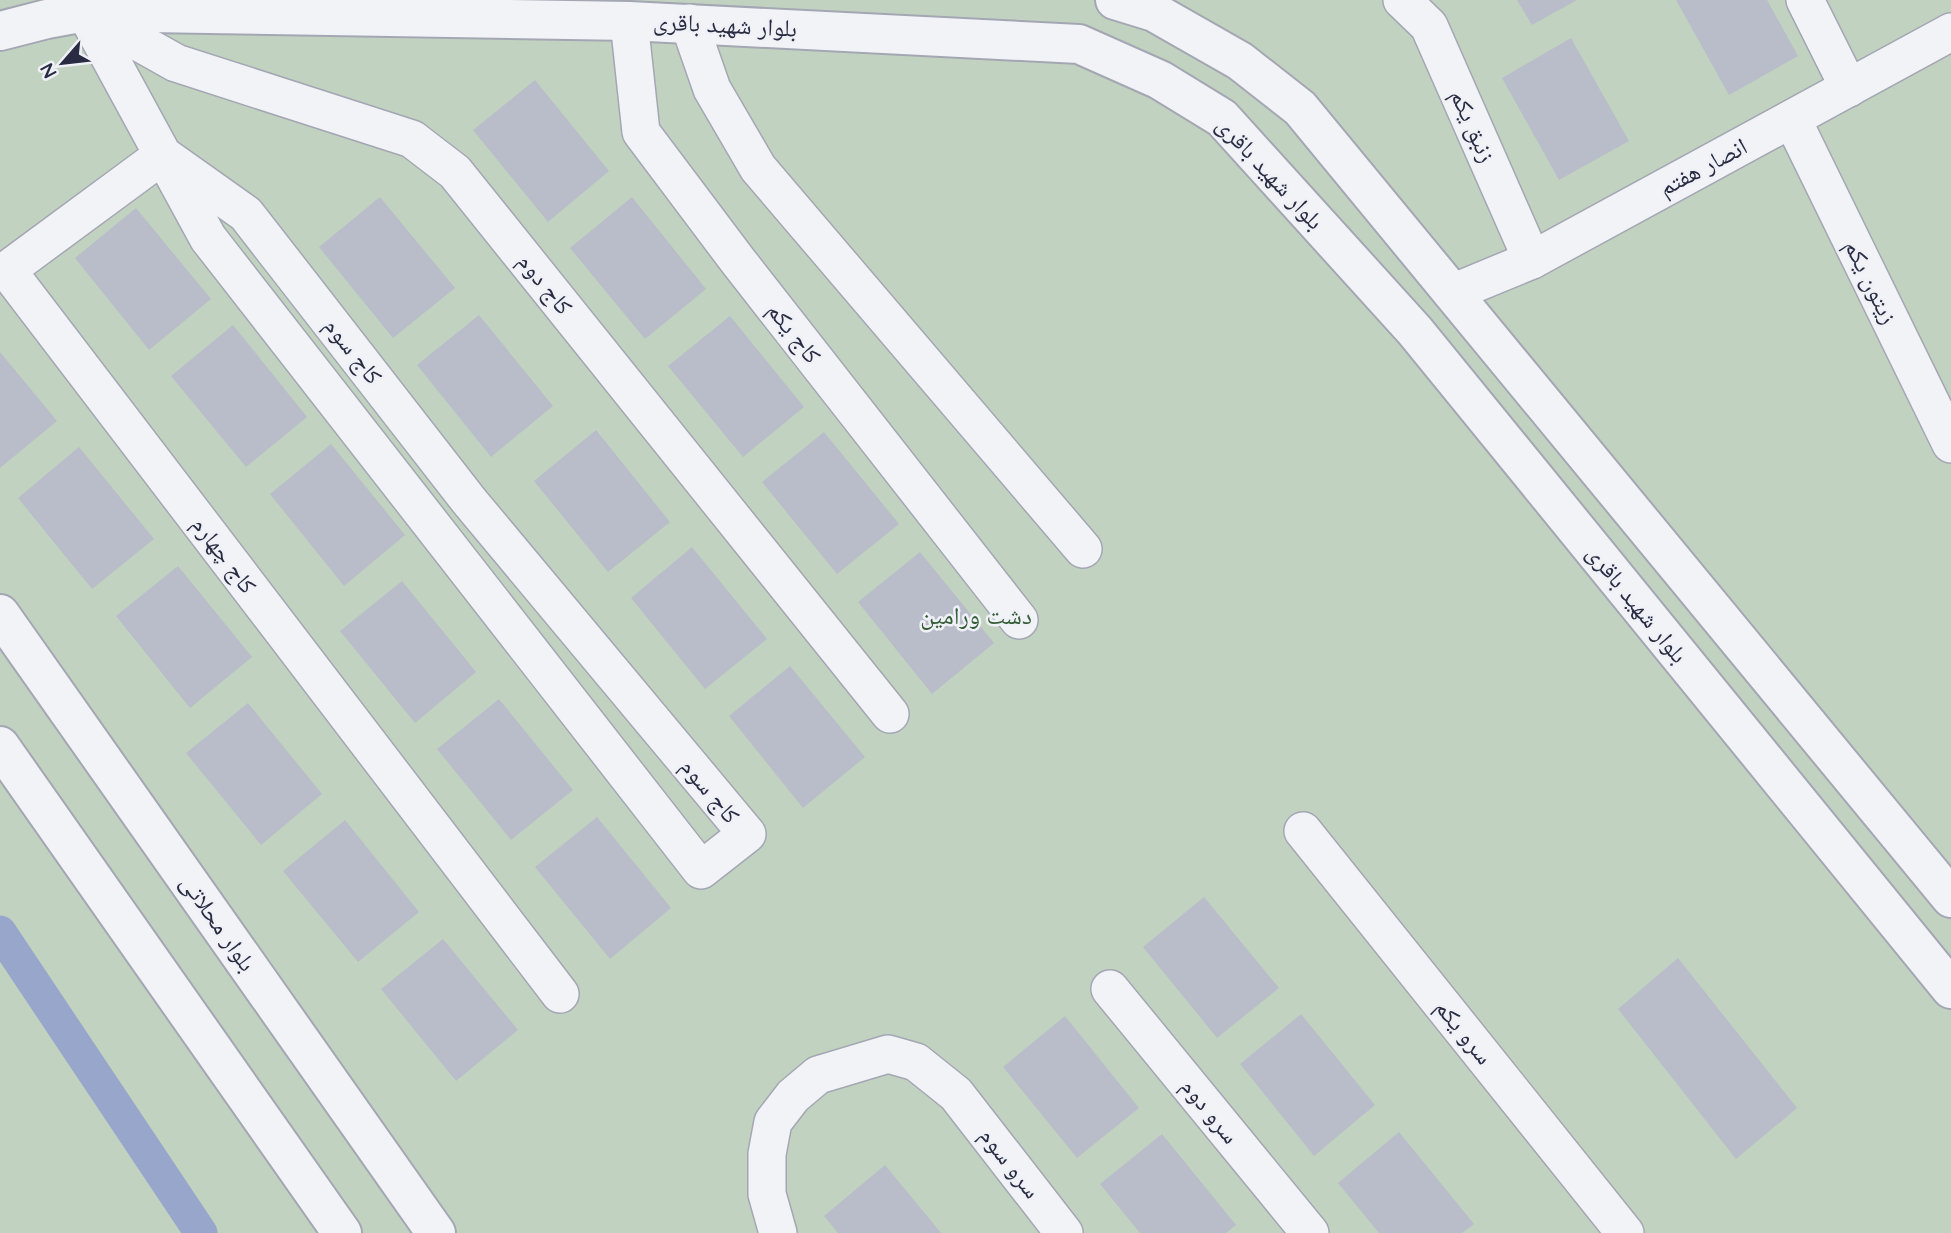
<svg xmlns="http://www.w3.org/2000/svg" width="1951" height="1233" font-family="Quicksand,'Noto Naskh Arabic',sans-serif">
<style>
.green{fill:#c1d3c0}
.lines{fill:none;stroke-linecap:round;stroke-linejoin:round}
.canal{stroke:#99a6cb;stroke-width:33}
.building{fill:#b9bcc9}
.minor-casing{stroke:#a4a7b3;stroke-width:40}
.tertiary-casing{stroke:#a4a7b3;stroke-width:42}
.minor{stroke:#f2f3f7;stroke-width:37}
.tertiary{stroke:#f2f3f7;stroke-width:38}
.labels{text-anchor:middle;stroke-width:5;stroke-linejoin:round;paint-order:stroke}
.street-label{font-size:24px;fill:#282b41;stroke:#eff1f7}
.park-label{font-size:24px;fill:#345d35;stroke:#eff1f7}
</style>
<rect width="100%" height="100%" fill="#dfe1e9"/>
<!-- green -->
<rect class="green" x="0" y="0" width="1951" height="1233"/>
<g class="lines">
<!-- canal -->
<path class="canal" d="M 0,932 L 201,1233"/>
</g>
<!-- building -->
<g class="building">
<path d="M 1517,0 L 1577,0 L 1532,25 Z"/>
<path d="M 1676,0 L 1767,0 L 1798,56 L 1729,95 Z"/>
<path d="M 1571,38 L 1629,141 L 1559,180 L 1502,78 Z"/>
<path d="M 535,80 L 609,171 L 548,222 L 473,130 Z"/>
<path d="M 380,197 L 455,288 L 393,338 L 319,247 Z"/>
<path d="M 632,197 L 706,289 L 645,339 L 570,248 Z"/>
<path d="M 136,208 L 211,299 L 149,350 L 75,258 Z"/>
<path d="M 479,315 L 553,406 L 491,457 L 417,365 Z"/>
<path d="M 730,316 L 804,407 L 743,457 L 668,366 Z"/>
<path d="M 233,325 L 307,417 L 246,467 L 171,376 Z"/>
<path d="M 0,352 L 57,421 L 0,468 Z"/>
<path d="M 596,430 L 670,522 L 608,572 L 534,481 Z"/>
<path d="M 824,432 L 899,524 L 837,574 L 762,482 Z"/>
<path d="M 331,444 L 405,535 L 344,586 L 270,494 Z"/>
<path d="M 79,447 L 154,539 L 92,589 L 18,498 Z"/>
<path d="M 692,547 L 767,639 L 705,689 L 631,598 Z"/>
<path d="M 920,552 L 994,643 L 932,694 L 858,602 Z"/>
<path d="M 178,566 L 252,657 L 190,708 L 116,616 Z"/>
<path d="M 402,581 L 476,672 L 415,723 L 340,631 Z"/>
<path d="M 790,666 L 865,757 L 803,808 L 729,716 Z"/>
<path d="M 499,699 L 573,790 L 511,840 L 437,749 Z"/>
<path d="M 248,703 L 322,794 L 261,845 L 186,753 Z"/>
<path d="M 597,817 L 671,908 L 610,959 L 535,867 Z"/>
<path d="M 345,820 L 419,912 L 358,962 L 283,871 Z"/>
<path d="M 1204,897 L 1279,988 L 1217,1038 L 1143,947 Z"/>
<path d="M 443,939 L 518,1030 L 456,1081 L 381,989 Z"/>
<path d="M 1678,958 L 1797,1108 L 1736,1159 L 1618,1009 Z"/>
<path d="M 1301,1014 L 1375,1105 L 1314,1156 L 1240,1064 Z"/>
<path d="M 1065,1016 L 1139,1108 L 1077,1158 L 1003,1067 Z"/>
<path d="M 1399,1132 L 1474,1224 L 1462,1233 L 1379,1233 L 1338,1183 Z"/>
<path d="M 1162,1134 L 1236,1225 L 1226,1233 L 1140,1233 L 1100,1184 Z"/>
<path d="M 885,1165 L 941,1233 L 838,1233 L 824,1216 Z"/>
</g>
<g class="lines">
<!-- minor casing -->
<g class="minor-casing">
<g id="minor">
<path d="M 1402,0 L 1429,26 L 1532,260"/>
<path d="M 1805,0 L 1849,88"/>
<path d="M 85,12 L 208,238 L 701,870 L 747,834 L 470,502 L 246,214 L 163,155 L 7,270 L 560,994"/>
<path d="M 85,12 L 176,63 L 412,139 L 455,172 L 890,714"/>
<path d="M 629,21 L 641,132 L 738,261 L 1019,620"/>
<path d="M 689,23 L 712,89 L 758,168 L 1083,549"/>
<path d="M 1792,119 L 1951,444"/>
<path d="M 1452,293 L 1532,260 L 1951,32"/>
<path d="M 1303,831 L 1625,1233"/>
<path d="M 1110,989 L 1310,1233"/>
<path d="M 778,1233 L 767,1194 L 767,1154 L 773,1122 L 793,1096 L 818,1075 L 888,1054 L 916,1062 L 956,1094 L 1064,1233"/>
</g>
</g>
<!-- tertiary casing -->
<g class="tertiary-casing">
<g id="tertiary">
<path d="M 1115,0 L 1154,12 L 1240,61 L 1300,108 L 1951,898"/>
<path d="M 0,31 L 47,19 L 85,12 L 629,21 L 1079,44 L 1160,80 L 1222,118 L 1415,331 L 1951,989"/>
<path d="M 0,614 L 436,1233"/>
<path d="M 0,746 L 342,1233"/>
</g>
</g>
<!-- minor -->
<use href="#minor" class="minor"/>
<!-- tertiary -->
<use href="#tertiary" class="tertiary"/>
</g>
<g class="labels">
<!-- street labels -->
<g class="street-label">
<text transform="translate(725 25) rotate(3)" y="8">بلوار شهید باقری</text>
<text transform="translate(1473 126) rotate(66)" y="8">زنبق یکم</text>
<text transform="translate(1703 167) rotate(-28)" y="8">انصار هفتم</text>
<text transform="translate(1270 173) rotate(47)" y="8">بلوار شهید باقری</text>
<text transform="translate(1871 282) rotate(64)" y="8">زیتون یکم</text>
<text transform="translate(545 284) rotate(51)" y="8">کاج دوم</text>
<text transform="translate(794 333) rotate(52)" y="8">کاج یکم</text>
<text transform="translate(353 351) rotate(52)" y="8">کاج سوم</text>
<text transform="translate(224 555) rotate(53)" y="8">کاج چهارم</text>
<text transform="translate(1637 604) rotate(51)" y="8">بلوار شهید باقری</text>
<text transform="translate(710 791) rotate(50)" y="8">کاج سوم</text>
<text transform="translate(218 923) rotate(55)" y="8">بلوار محلاتی</text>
<text transform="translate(1464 1032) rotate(51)" y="8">سرو یکم</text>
<text transform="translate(1210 1111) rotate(51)" y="8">سرو دوم</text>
<text transform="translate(1010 1163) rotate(52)" y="8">سرو سوم</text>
</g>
<!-- park labels -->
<g class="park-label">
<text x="976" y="624">دشت ورامین</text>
</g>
</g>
<!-- north arrow -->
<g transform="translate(63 63) rotate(242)" stroke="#eff1f7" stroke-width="5" paint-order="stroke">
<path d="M0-5L12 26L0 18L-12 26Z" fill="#282b41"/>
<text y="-10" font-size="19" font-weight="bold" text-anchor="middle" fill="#282b41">N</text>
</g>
</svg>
